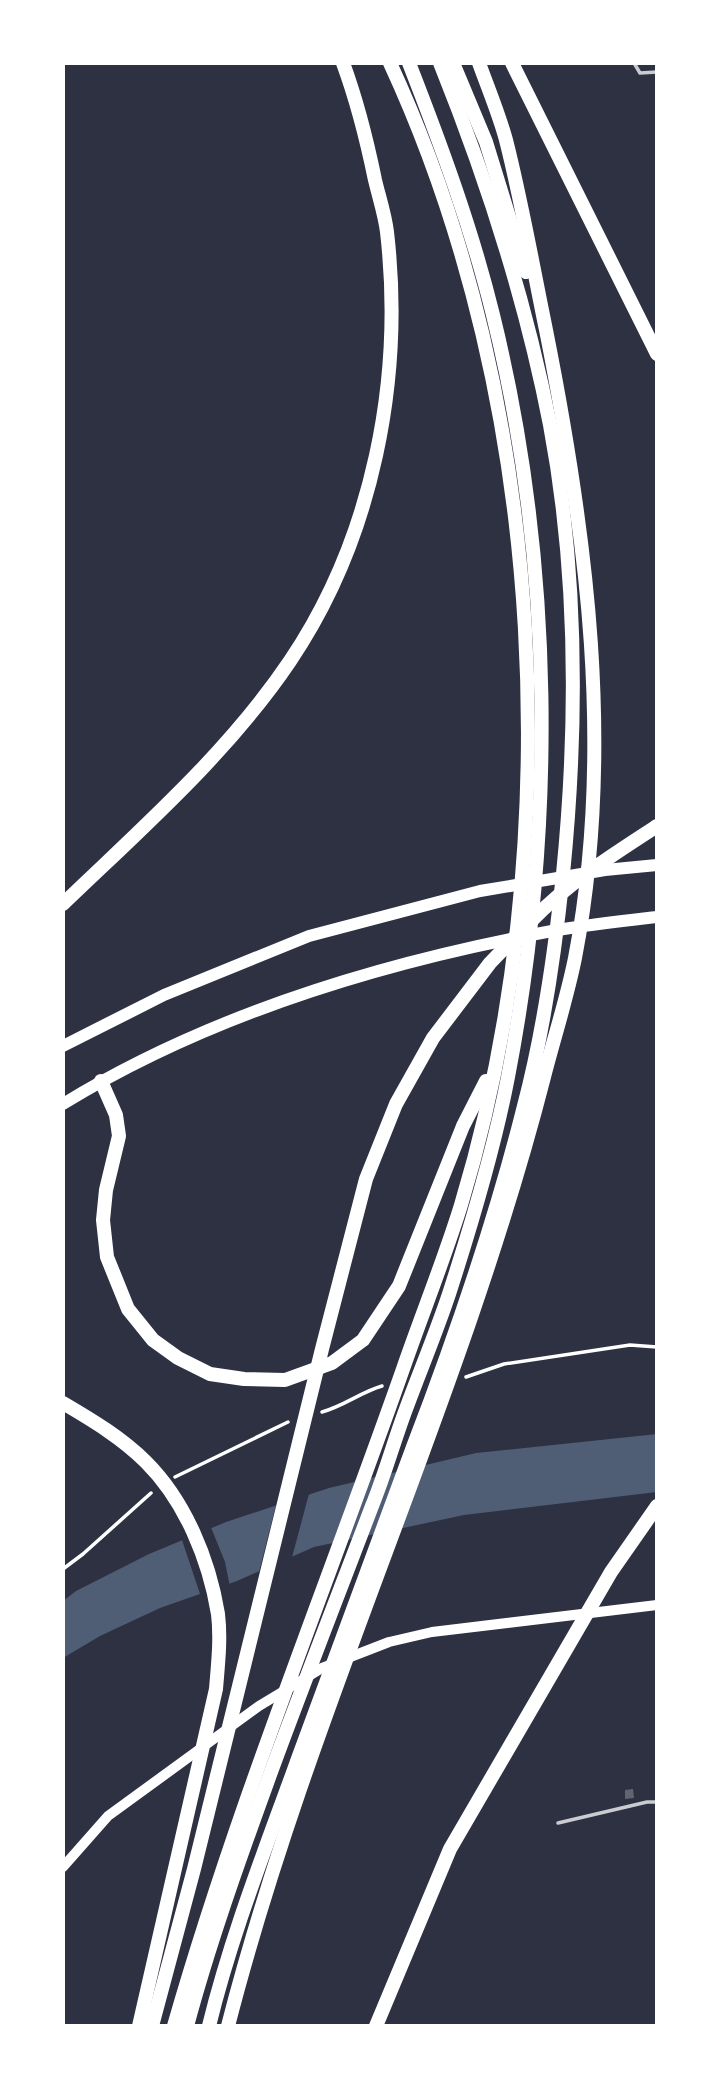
<svg xmlns="http://www.w3.org/2000/svg" width="720" height="2089" font-family="'Archivo Narrow',sans-serif">
<style>
.water{fill:#4f5d75}
.pier{fill:#2d3142}
.building{fill:#626471}
.lines{fill:none;stroke-linecap:round;stroke-linejoin:round}
.path{stroke:#fff;stroke-width:3.5}
.service{stroke:#caccd0;stroke-width:3.5}
.secondary{stroke:#fff;stroke-width:10}
.trunk{stroke:#fff;stroke-width:12}
.motorway{stroke:#fff;stroke-width:14}
</style>
<rect width="100%" height="100%" fill="#2d3142"/>
<!-- water -->
<path class="water" d="M 657,1434 L 657,1492 L 464,1515 L 314,1547 L 237,1581 L 160,1608 L 100,1636 L 63,1658 L 63,1601 L 76,1591 L 149,1554 L 226,1522 L 329,1488 L 476,1453 Z"/>
<!-- pier -->
<g class="pier">
<path d="M 310,1490 L 291,1561 L 258,1576 L 277,1501 Z"/>
<path d="M 210,1525 L 225,1562 L 230,1587 L 201,1597 L 181,1537 Z"/>
</g>
<!-- building -->
<path class="building" d="M 633,1789 L 634,1798 L 625,1799 L 625,1790 Z"/>
<g class="lines">
<!-- path -->
<g class="path">
<path d="M 466,1377 L 504,1364 L 630,1345 L 657,1347"/>
<path d="M 322,1412 C 344,1406 361,1392 382,1386"/>
<path d="M 175,1477 L 288,1422"/>
<path d="M 63,1569 L 83,1554 L 151,1493"/>
</g>
<!-- service -->
<g class="service">
<path d="M 634,63 L 640,73 L 657,72"/>
<path d="M 558,1823 L 647,1802 L 657,1802"/>
</g>
<!-- secondary -->
<path class="secondary" d="M 63,1867 L 108,1816 L 259,1706 L 322,1668 L 389,1642 L 432,1632 L 657,1605"/>
<!-- trunk -->
<g class="trunk">
<path d="M 63,1046 L 164,995 L 309,936 L 480,891 L 605,870 L 657,865"/>
<path d="M 63,1104 C 210,1014 383,962 552,931 C 586,925 622,921 657,917"/>
</g>
<!-- motorway -->
<g class="motorway">
<path d="M 453,63 L 486,142 L 526,272"/>
<path d="M 512,63 L 657,354"/>
<path d="M 63,904 C 142,828 228,753 290,661 C 373,538 404,379 387,232 C 385,215 379,197 375,180 C 367,141 357,101 343,63"/>
<path d="M 530,922 C 568,883 612,855 657,826"/>
<path d="M 101,1081 L 116,1115 L 119,1136 L 106,1190 L 103,1220 L 107,1257 L 128,1309 L 153,1340 L 178,1358 L 210,1374 L 244,1379 L 285,1380 L 332,1363 L 363,1340 L 399,1286 L 463,1126 L 486,1081"/>
<path d="M 63,1403 C 92,1420 122,1438 146,1462 C 185,1501 209,1559 218,1614 C 221,1639 218,1664 216,1689 L 139,2026"/>
<path d="M 152,2026 L 194,1869 L 322,1349 L 366,1179 L 396,1104 L 433,1038 L 490,963 L 516,936"/>
<path d="M 174,2026 C 238,1803 326,1588 403,1369 C 422,1314 444,1260 461,1205 C 569,848 547,402 390,63"/>
<path d="M 187,2026 C 209,1944 238,1863 267,1783 C 301,1690 337,1598 372,1506 C 385,1474 394,1441 406,1409 C 420,1371 436,1333 449,1294 C 472,1223 494,1150 508,1077 C 556,827 554,563 493,315 C 472,229 441,145 409,63"/>
<path d="M 209,2026 C 231,1936 265,1850 296,1764 C 335,1658 374,1552 413,1447 C 456,1335 495,1222 524,1106 C 544,1030 555,952 563,874 C 578,724 578,573 550,425 C 526,301 487,180 440,63"/>
<path d="M 228,2026 C 311,1703 461,1401 544,1077 C 554,1038 567,998 575,958 C 615,750 587,536 546,330 C 533,267 522,203 506,140 C 499,114 488,88 479,63"/>
<path d="M 376,2026 L 450,1849 L 611,1572 L 657,1506"/>
</g>
</g>
<!-- border -->
<rect width="720" height="2089" fill="none" stroke="#ffffff" stroke-width="130"/>
</svg>
